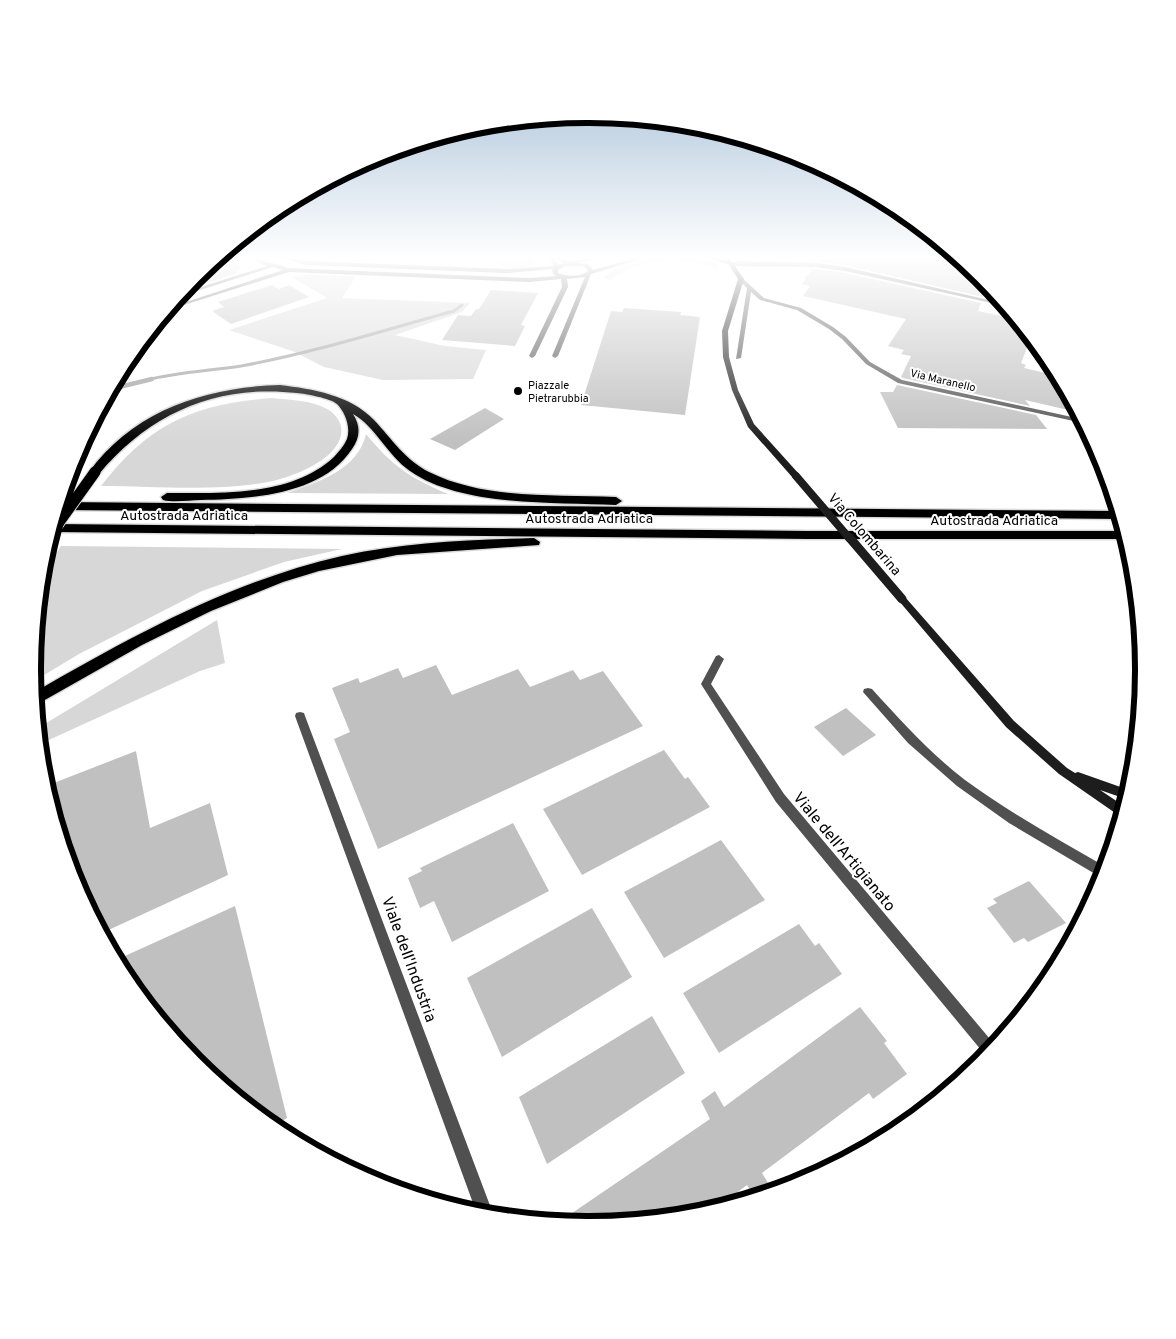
<svg xmlns="http://www.w3.org/2000/svg" width="1176" height="1339" font-family="Overpass,sans-serif">
<style>
.green{fill:#d7d7d7}
.lines{fill:none;stroke-linecap:round;stroke-linejoin:round}
.stream-far1{stroke:#9e9e9e;stroke-width:3}
.stream{stroke:#9e9e9e;stroke-width:4.5}
.building{fill:#c0c0c0}
.highway-casing{stroke:#dbdbdb;stroke-width:3}
.street{fill:#505050;fill-rule:evenodd}
.secondary{fill:#1d1d1d;fill-rule:evenodd}
.highway{fill:#000;fill-rule:evenodd}
.highway-bridge-casing{stroke:#dbdbdb;stroke-width:13;stroke-linecap:butt}
.secondary-bridge-far1{stroke:#1d1d1d;stroke-width:8}
.secondary-bridge{stroke:#1d1d1d;stroke-width:9}
.highway-bridge{stroke:#000;stroke-width:11}
.poi-dot{fill:#000;stroke:#fff;stroke-width:2}
.labels{text-anchor:middle;stroke-width:4;stroke-linejoin:round;paint-order:stroke}
.far-street-label{font-size:11px;fill:#000;stroke:#fff}
.far-poi-label{font-size:11px;fill:#000;stroke:#fff;text-anchor:start}
.street-label{font-size:14px;fill:#000;stroke:#fff}
.near-street-label{font-size:16px;fill:#000;stroke:#fff}
.rim{fill:none;stroke:#000;stroke-width:6}
</style>
<rect width="100%" height="100%" fill="#fff"/>
<!-- green -->
<g class="green">
<path d="M 451,256 L 530,256 L 535,259 L 535,262 L 526,267 L 506,268 L 488,257 Z"/>
<path d="M 675,256 L 699,259 L 719,265 L 717,269 C 681,254 643,258 610,280 L 603,278 C 622,261 650,258 675,256 Z"/>
<path d="M 304,275 L 356,276 L 342,298 L 470,303 L 462,312 L 395,335 L 445,346 L 486,350 L 473,379 L 383,380 L 324,367 L 295,352 L 229,330 L 327,298 L 292,277 Z"/>
<path d="M 272,398 C 290,400 311,400 327,409 C 334,413 339,419 341,426 C 346,458 292,477 268,482 C 216,492 154,486 101,486 C 149,424 193,404 272,398 Z"/>
<path d="M 366,434 C 393,467 409,477 448,494 L 287,493 C 318,482 358,470 366,434 Z"/>
<path d="M 61,546 L 342,549 L 284,562 L 202,591 L 79,654 L 34,681 L 33,669 L 42,575 Z"/>
<path d="M 217,620 L 225,663 L 200,671 L 40,744 L 38,728 Z"/>
</g>
<g class="lines">
<!-- stream-far1 -->
<path class="stream-far1" d="M 147,380 C 178,372 209,371 241,366 C 313,353 384,330 454,311 L 462,305"/>
<!-- stream -->
<path class="stream" d="M 111,389 L 152,379"/>
</g>
<!-- building -->
<g class="building">
<path d="M 221,256 L 241,266 L 235,274 L 195,287 L 190,283 Z"/>
<path d="M 825,256 L 955,256 L 981,277 L 988,285 L 983,297 L 845,265 L 820,262 Z"/>
<path d="M 813,269 L 845,273 L 981,303 L 978,311 L 1016,319 L 1031,338 L 1021,363 L 1026,365 L 1024,368 L 1058,376 L 1077,412 L 1025,400 L 1030,406 L 903,378 L 901,377 L 911,356 L 901,354 L 904,350 L 888,346 L 906,319 L 803,296 L 810,286 L 802,284 L 806,279 L 804,279 Z"/>
<path d="M 272,285 L 279,289 L 289,285 L 309,297 L 231,324 L 212,311 L 224,307 L 218,302 Z"/>
<path d="M 491,290 L 538,293 L 521,325 L 525,326 L 515,346 L 442,340 L 458,315 L 471,316 L 476,309 L 479,309 Z"/>
<path d="M 624,308 L 681,312 L 680,315 L 700,317 L 685,415 L 581,405 L 611,311 L 622,312 Z"/>
<path d="M 897,385 L 1036,415 L 1047,429 L 898,428 L 880,392 L 893,392 Z"/>
<path d="M 485,408 L 504,419 L 455,450 L 430,439 Z"/>
<path d="M 436,665 L 452,695 L 518,669 L 530,687 L 573,670 L 580,680 L 603,671 L 643,726 L 378,849 L 334,739 L 350,732 L 332,688 L 358,678 L 360,683 L 398,668 L 403,678 Z"/>
<path d="M 846,708 L 876,735 L 843,756 L 814,727 Z"/>
<path d="M 664,750 L 685,779 L 688,777 L 710,807 L 582,875 L 543,809 Z"/>
<path d="M 136,751 L 150,828 L 210,803 L 228,875 L 102,933 L 75,882 L 46,786 Z"/>
<path d="M 513,823 L 549,891 L 452,942 L 434,901 L 420,908 L 408,878 L 422,871 L 420,868 Z"/>
<path d="M 721,840 L 765,900 L 664,958 L 624,892 Z"/>
<path d="M 1029,881 L 1066,923 L 1028,942 L 1024,938 L 1014,943 L 987,908 L 997,903 L 993,899 Z"/>
<path d="M 235,906 L 287,1118 L 273,1126 L 195,1062 L 126,978 L 116,960 Z"/>
<path d="M 592,908 L 632,977 L 502,1057 L 467,978 Z"/>
<path d="M 799,924 L 815,946 L 819,943 L 842,974 L 719,1053 L 683,993 Z"/>
<path d="M 860,1007 L 887,1041 L 884,1043 L 907,1074 L 873,1099 L 869,1093 L 762,1173 L 773,1191 L 754,1197 L 747,1185 L 715,1209 L 696,1214 L 588,1225 L 559,1222 L 710,1119 L 701,1101 L 715,1091 L 724,1107 Z"/>
<path d="M 652,1016 L 685,1073 L 547,1164 L 519,1097 Z"/>
</g>
<g class="lines">
<!-- highway casing -->
<g class="highway-casing">
<g id="highway">
<path d="M 280,385 C 313,389 350,395 374,420 C 392,439 405,460 429,472 C 485,500 555,494 616,497 L 622,501 L 616,505 C 555,502 461,507 410,471 C 387,455 375,426 353,414 C 361,426 360,438 352,449 C 322,495 251,499 201,500 C 189,500 175,503 163,500 L 161,497 L 167,493 C 221,493 291,497 334,457 C 339,451 344,446 347,439 C 351,427 345,412 337,404 C 330,398 306,394 297,393 C 217,384 150,413 99,474 L 95,475 L 89,472 C 134,410 206,387 280,385 Z"/>
<path d="M 61,502 L 1118,511 L 1120,519 L 60,510 Z"/>
<path d="M 54,524 L 808,531 L 1124,531 L 1126,539 L 808,539 L 53,532 Z"/>
<path d="M 534,538 L 540,542 L 539,545 L 397,555 L 319,571 L 283,582 L 211,611 L 142,645 L 36,705 L 35,692 C 132,636 232,581 342,556 C 405,542 470,540 534,538 Z"/>
</g>
</g>
<!-- street -->
<g class="street">
<path d="M 250,256 L 255,256 L 265,262 L 277,264 L 288,268 L 529,278 L 556,276 L 553,274 L 552,269 L 507,273 L 305,265 L 276,256 L 284,256 L 305,261 L 507,269 L 554,266 L 548,256 C 556,256 564,261 572,261 C 583,261 593,256 604,256 L 577,263 L 588,264 L 593,270 L 643,256 L 651,256 L 591,274 L 558,356 L 555,358 L 552,356 L 585,277 L 567,279 L 568,287 L 535,356 L 532,358 L 529,356 L 562,287 L 561,279 L 529,282 L 289,272 L 168,310 L 171,307 L 283,270 L 273,267 L 178,297 L 182,293 L 267,266 L 261,264 ZM 555,259 L 564,263 L 558,265 ZM 566,266 L 584,266 L 588,271 C 579,277 569,277 558,273 L 558,270 Z"/>
<path d="M 738,261 L 816,263 L 845,267 L 1002,303 L 1005,306 L 845,271 L 816,267 L 732,266 L 729,264 Z"/>
<path d="M 741,277 L 764,298 L 801,308 L 833,327 L 846,337 L 870,362 L 902,380 L 1081,419 L 1083,423 L 898,383 L 866,364 L 842,339 L 829,329 L 797,310 L 760,300 L 751,292 L 741,358 L 736,359 L 747,288 L 738,279 Z"/>
<path d="M 719,655 L 724,659 L 711,684 L 784,794 L 995,1045 L 986,1056 L 776,802 L 701,684 L 716,656 Z"/>
<path d="M 868,688 L 872,689 C 901,721 931,754 965,780 C 1010,813 1058,839 1106,867 L 1102,878 L 1009,823 L 957,786 L 908,743 L 863,692 L 864,689 Z"/>
<path d="M 300,712 L 304,713 L 305,716 L 494,1216 L 477,1214 L 295,716 L 296,713 Z"/>
</g>
<!-- secondary -->
<g class="secondary">
<path d="M 705,256 L 711,256 L 726,261 L 723,256 L 728,256 L 744,279 L 728,331 L 729,357 L 738,390 L 754,424 L 799,474 L 799,478 L 793,478 L 748,427 L 732,390 L 723,357 L 722,331 L 738,279 L 729,265 Z"/>
<path d="M 902,596 L 905,597 L 1014,721 L 1067,768 L 1075,773 L 1078,772 L 1129,790 L 1126,799 L 1100,790 L 1124,806 L 1121,817 L 1059,774 L 1006,727 L 899,601 L 897,599 Z"/>
</g>
<!-- highway -->
<use href="#highway" class="highway"/>
<!-- highway-bridge casing -->
<g class="highway-bridge-casing">
<path id="highway-bridge" d="M 52,532 L 95,472"/>
</g>
<!-- secondary-bridge-far1 -->
<path class="secondary-bridge-far1" d="M 796,476 L 850,539"/>
<!-- secondary-bridge -->
<path class="secondary-bridge" d="M 849,537 L 902,599"/>
<!-- highway-bridge -->
<use href="#highway-bridge" class="highway-bridge"/>
</g>
<!-- sky -->
<linearGradient id="sky" x2="0" y2="1"><stop stop-color="#8aabca"/><stop offset="0.58" stop-color="#fff"/><stop offset="1" stop-color="#fff" stop-opacity="0"/></linearGradient>
<rect width="1176" height="443" fill="url(#sky)"/>
<!-- markers -->
<circle class="poi-dot" cx="518" cy="391" r="5"/>
<g class="labels">
<!-- far-street labels -->
<g class="far-street-label">
<text transform="translate(943 380) rotate(13)" y="4">Via Maranello</text>
</g>
<!-- far-poi labels -->
<g class="far-poi-label">
<text x="528" y="389">Piazzale<tspan x="528" dy="13">Pietrarubbia</tspan></text>
</g>
<!-- street labels -->
<g class="street-label">
<text x="184" y="520">Autostrada Adriatica</text>
<text x="589" y="523">Autostrada Adriatica</text>
<text x="994" y="525">Autostrada Adriatica</text>
<text transform="translate(865 534) rotate(49)" y="5">Via Colombarina</text>
</g>
<!-- near-street labels -->
<g class="near-street-label">
<text transform="translate(845 851) rotate(50)" y="6">Viale dell'Artigianato</text>
<text transform="translate(410 959) rotate(70)" y="6">Viale dell'Industria</text>
</g>
</g>
<!-- crop -->
<path d="M0 0H1176V1339H0ZM587 123H589A546 546 0 0 1 1135 669V670A546 546 0 0 1 589 1216H587A546 546 0 0 1 41 670V669A546 546 0 0 1 587 123Z" fill="#fff" fill-rule="evenodd"/>
<path class="rim" d="M587 123H589A546 546 0 0 1 1135 669V670A546 546 0 0 1 589 1216H587A546 546 0 0 1 41 670V669A546 546 0 0 1 587 123Z"/>
</svg>
